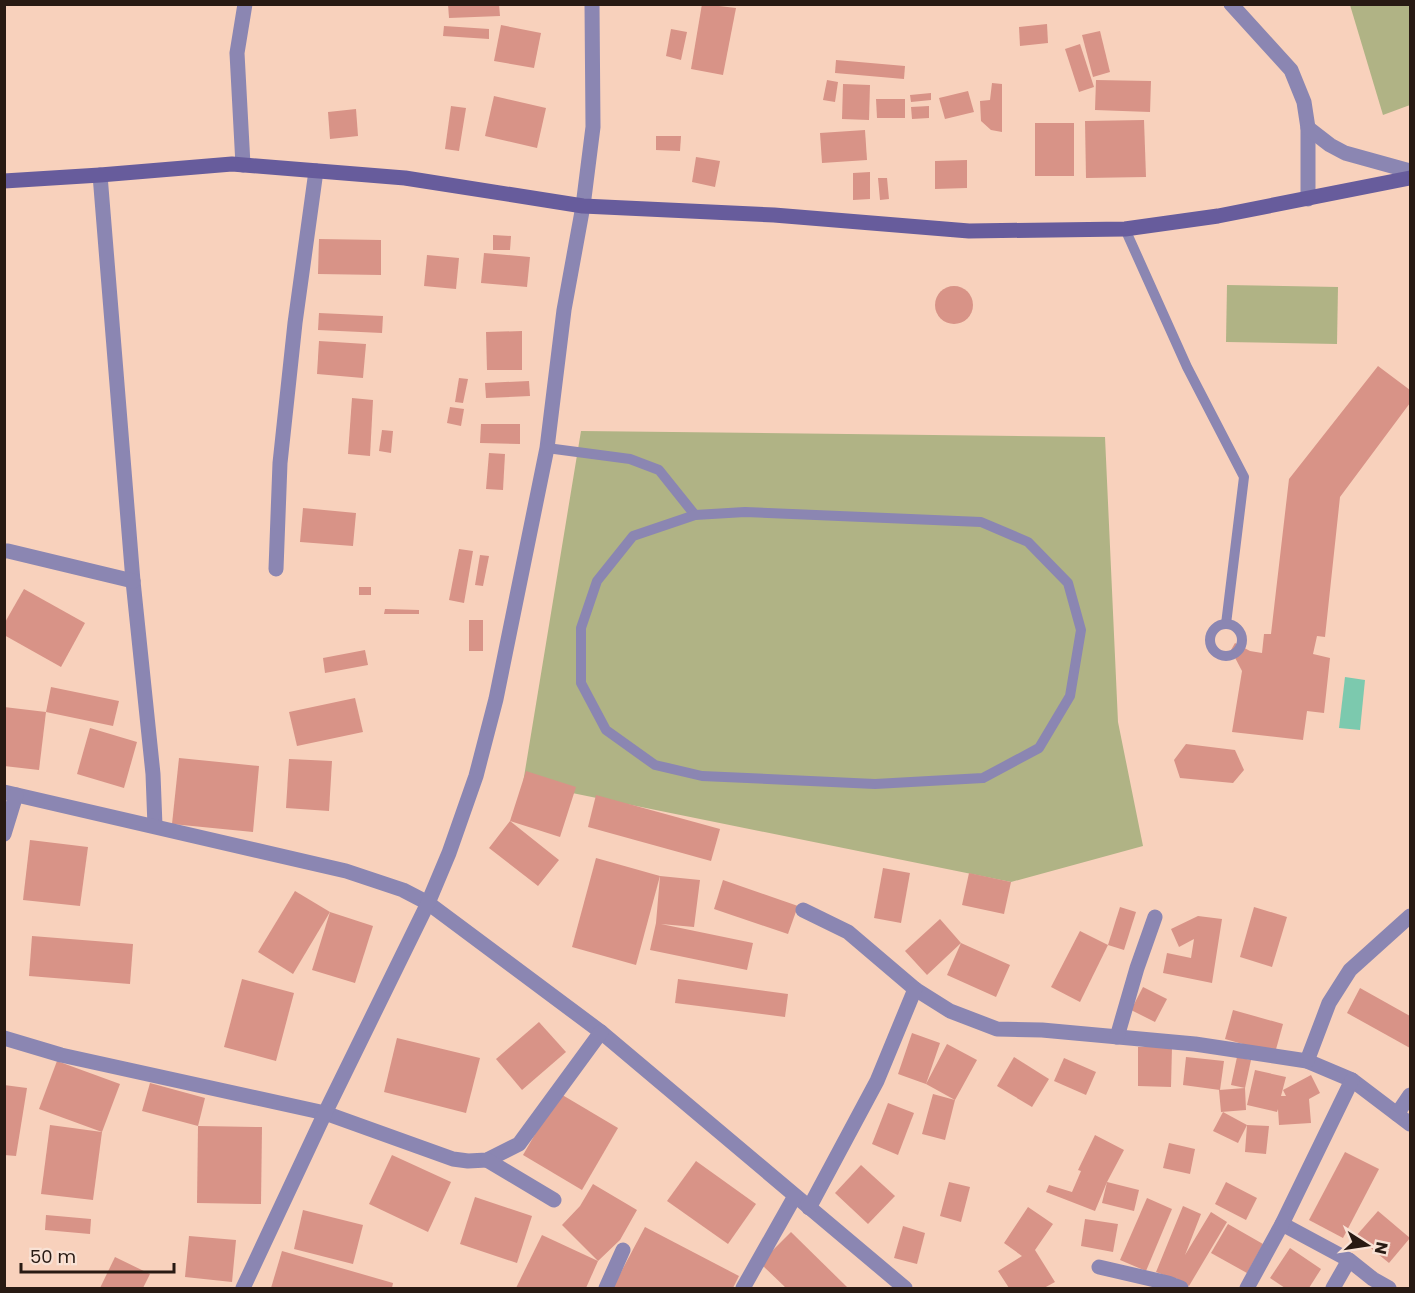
<svg xmlns="http://www.w3.org/2000/svg" width="1415" height="1293" font-family="Poppins,sans-serif">
<style>
.green{fill:#b0b385}
.water{fill:#7cc9ae}
.building{fill:#d89387}
.lines{fill:none;stroke-linecap:round;stroke-linejoin:round}
.lane{stroke:#8b86b2;stroke-width:10}
.street{stroke:#8b86b2;stroke-width:15}
.secondary{stroke:#675c9c;stroke-width:15}
</style>
<rect width="100%" height="100%" fill="#f8d1bc"/>
<!-- green -->
<g class="green">
<path d="M 1350,5 L 1410,5 L 1410,105 L 1383,115 Z"/>
<path d="M 1227,285 L 1338,287 L 1337,344 L 1226,342 Z"/>
<path d="M 581,431 L 1105,437 L 1118,722 L 1143,846 L 1011,882 L 523,783 Z"/>
</g>
<!-- water -->
<path class="water" d="M 1345,677 L 1365,680 L 1360,730 L 1339,728 Z"/>
<!-- building -->
<g class="building">
<path d="M 448,4 L 499,4 L 500,16 L 449,18 Z"/>
<path d="M 702,4 L 736,8 L 723,75 L 691,69 Z"/>
<path d="M 1047,24 L 1048,43 L 1020,46 L 1019,27 Z"/>
<path d="M 501,25 L 541,33 L 534,68 L 494,61 Z"/>
<path d="M 444,26 L 489,29 L 489,39 L 443,36 Z"/>
<path d="M 671,29 L 687,32 L 681,60 L 666,56 Z"/>
<path d="M 1100,31 L 1110,72 L 1093,77 L 1082,35 Z"/>
<path d="M 1080,44 L 1094,87 L 1079,92 L 1065,49 Z"/>
<path d="M 836,60 L 905,66 L 904,79 L 835,73 Z"/>
<path d="M 827,80 L 838,82 L 835,102 L 823,100 Z"/>
<path d="M 1096,80 L 1151,81 L 1150,112 L 1095,110 Z"/>
<path d="M 992,83 L 1002,84 L 1002,132 L 991,130 L 981,121 L 980,101 L 990,100 Z"/>
<path d="M 843,84 L 870,85 L 869,120 L 842,119 Z"/>
<path d="M 968,91 L 974,112 L 945,119 L 939,98 Z"/>
<path d="M 931,93 L 931,100 L 911,102 L 910,95 Z"/>
<path d="M 494,96 L 546,108 L 537,148 L 485,136 Z"/>
<path d="M 876,99 L 905,99 L 905,118 L 877,118 Z"/>
<path d="M 451,106 L 466,108 L 459,151 L 445,149 Z"/>
<path d="M 929,106 L 929,118 L 912,119 L 911,107 Z"/>
<path d="M 356,109 L 358,136 L 330,139 L 328,112 Z"/>
<path d="M 1144,120 L 1146,177 L 1086,178 L 1085,121 Z"/>
<rect x="1035" y="123" width="39" height="53"/>
<path d="M 865,130 L 867,160 L 822,163 L 820,133 Z"/>
<path d="M 656,136 L 681,136 L 680,151 L 656,150 Z"/>
<path d="M 696,157 L 720,161 L 715,187 L 692,182 Z"/>
<path d="M 967,160 L 967,188 L 935,189 L 935,161 Z"/>
<path d="M 870,172 L 870,199 L 853,200 L 853,173 Z"/>
<path d="M 878,178 L 887,178 L 889,199 L 880,200 Z"/>
<path d="M 493,235 L 511,236 L 510,250 L 493,250 Z"/>
<path d="M 319,239 L 381,240 L 381,275 L 318,274 Z"/>
<path d="M 484,253 L 530,257 L 527,287 L 481,283 Z"/>
<path d="M 427,255 L 459,258 L 456,289 L 424,286 Z"/>
<circle cx="954" cy="305" r="19"/>
<path d="M 319,313 L 383,316 L 382,333 L 318,330 Z"/>
<path d="M 522,331 L 522,370 L 487,370 L 486,332 Z"/>
<path d="M 319,341 L 366,344 L 363,378 L 317,374 Z"/>
<path d="M 1378,366 L 1410,390 L 1410,403 L 1340,497 L 1325,637 L 1317,636 L 1313,654 L 1330,658 L 1324,713 L 1307,711 L 1303,740 L 1232,732 L 1242,671 L 1231,650 L 1235,643 L 1250,651 L 1262,653 L 1264,634 L 1271,634 L 1289,479 Z"/>
<path d="M 459,378 L 468,379 L 463,403 L 455,402 Z"/>
<path d="M 529,381 L 530,396 L 486,398 L 485,383 Z"/>
<path d="M 352,398 L 373,400 L 370,456 L 348,454 Z"/>
<path d="M 450,407 L 464,409 L 461,426 L 447,423 Z"/>
<path d="M 481,424 L 520,424 L 520,444 L 480,443 Z"/>
<path d="M 382,430 L 393,431 L 391,453 L 379,451 Z"/>
<path d="M 489,453 L 505,454 L 503,490 L 486,489 Z"/>
<path d="M 303,508 L 356,513 L 353,546 L 300,542 Z"/>
<path d="M 459,549 L 473,551 L 464,603 L 449,600 Z"/>
<path d="M 480,555 L 489,556 L 483,586 L 475,585 Z"/>
<rect x="359" y="587" width="12" height="8"/>
<path d="M 24,589 L 85,623 L 61,667 L 4,635 L 4,624 Z"/>
<path d="M 385,609 L 419,610 L 419,614 L 384,614 Z"/>
<rect x="469" y="620" width="14" height="31"/>
<path d="M 365,650 L 368,665 L 325,673 L 323,658 Z"/>
<path d="M 51,687 L 119,701 L 113,726 L 46,712 Z"/>
<path d="M 355,698 L 363,732 L 297,746 L 289,712 Z"/>
<path d="M 4,707 L 46,712 L 39,770 L 4,766 Z"/>
<path d="M 90,728 L 137,742 L 124,788 L 77,774 Z"/>
<path d="M 1186,744 L 1235,750 L 1244,770 L 1233,783 L 1180,778 L 1174,760 Z"/>
<path d="M 179,758 L 259,766 L 253,832 L 172,824 Z"/>
<path d="M 289,759 L 332,761 L 329,811 L 286,808 Z"/>
<path d="M 526,771 L 576,787 L 560,837 L 510,821 L 559,860 L 538,886 L 489,848 L 510,821 Z"/>
<path d="M 596,795 L 720,829 L 711,861 L 588,827 Z"/>
<path d="M 30,840 L 88,847 L 80,906 L 23,900 Z"/>
<path d="M 596,858 L 660,876 L 636,965 L 572,947 Z"/>
<path d="M 883,868 L 910,873 L 901,923 L 874,918 Z"/>
<path d="M 969,873 L 1011,882 L 1004,914 L 962,905 Z"/>
<path d="M 660,876 L 700,880 L 694,927 L 661,924 L 753,943 L 747,970 L 650,950 L 656,923 Z"/>
<path d="M 723,880 L 798,906 L 788,934 L 714,909 Z"/>
<path d="M 295,891 L 330,912 L 293,974 L 258,952 Z"/>
<path d="M 1120,907 L 1136,912 L 1124,950 L 1108,945 Z"/>
<path d="M 1254,907 L 1287,917 L 1272,967 L 1240,957 Z"/>
<path d="M 330,912 L 373,926 L 355,983 L 312,970 Z"/>
<path d="M 1198,916 L 1222,919 L 1212,983 L 1163,973 L 1167,953 L 1191,958 L 1194,939 L 1179,947 L 1171,929 Z"/>
<path d="M 940,919 L 961,943 L 1010,965 L 996,997 L 947,975 L 961,943 L 927,975 L 905,951 Z"/>
<path d="M 1080,931 L 1108,945 L 1080,1002 L 1051,987 Z"/>
<path d="M 32,936 L 133,944 L 130,984 L 29,976 Z"/>
<path d="M 242,979 L 294,993 L 276,1061 L 224,1047 Z"/>
<path d="M 678,979 L 788,994 L 785,1017 L 675,1003 Z"/>
<path d="M 1143,987 L 1167,999 L 1155,1022 L 1131,1010 Z"/>
<path d="M 1360,988 L 1410,1016 L 1410,1048 L 1347,1013 Z"/>
<path d="M 1233,1010 L 1283,1024 L 1275,1053 L 1225,1039 Z"/>
<path d="M 539,1022 L 566,1052 L 522,1090 L 496,1059 Z"/>
<path d="M 912,1033 L 940,1043 L 926,1084 L 947,1044 L 977,1060 L 955,1100 L 945,1140 L 922,1134 L 933,1094 L 955,1100 L 926,1084 L 898,1074 Z"/>
<path d="M 397,1038 L 480,1058 L 466,1113 L 384,1092 Z"/>
<path d="M 1138,1047 L 1172,1047 L 1171,1087 L 1138,1086 Z"/>
<path d="M 1014,1057 L 1049,1079 L 1032,1107 L 997,1086 Z"/>
<path d="M 1186,1057 L 1224,1061 L 1220,1090 L 1183,1085 Z"/>
<path d="M 1237,1057 L 1251,1060 L 1245,1088 L 1246,1110 L 1221,1112 L 1219,1090 L 1245,1088 L 1231,1085 Z"/>
<path d="M 1064,1058 L 1096,1072 L 1086,1095 L 1054,1081 Z"/>
<path d="M 57,1061 L 120,1084 L 102,1132 L 39,1109 Z"/>
<path d="M 1255,1070 L 1286,1077 L 1281,1096 L 1286,1096 L 1283,1090 L 1311,1075 L 1320,1093 L 1309,1099 L 1311,1123 L 1279,1125 L 1278,1109 L 1277,1112 L 1247,1105 Z"/>
<path d="M 150,1083 L 205,1098 L 198,1126 L 142,1111 Z"/>
<path d="M 4,1085 L 27,1088 L 16,1156 L 4,1155 Z"/>
<path d="M 559,1093 L 618,1128 L 582,1190 L 523,1155 Z"/>
<path d="M 888,1103 L 914,1113 L 898,1155 L 872,1144 Z"/>
<path d="M 1223,1112 L 1247,1125 L 1238,1143 L 1213,1131 Z"/>
<path d="M 50,1125 L 102,1132 L 93,1200 L 41,1194 Z"/>
<path d="M 1247,1125 L 1269,1126 L 1266,1154 L 1245,1152 Z"/>
<path d="M 198,1126 L 262,1127 L 261,1204 L 197,1203 Z"/>
<path d="M 1095,1135 L 1124,1150 L 1107,1182 L 1139,1190 L 1134,1211 L 1102,1203 L 1107,1182 L 1095,1211 L 1046,1192 L 1049,1185 L 1072,1192 L 1081,1171 L 1078,1170 Z"/>
<path d="M 1169,1143 L 1195,1149 L 1190,1174 L 1163,1168 Z"/>
<path d="M 1345,1152 L 1379,1169 L 1343,1238 L 1309,1220 Z"/>
<path d="M 392,1155 L 451,1182 L 428,1232 L 369,1204 Z"/>
<path d="M 696,1161 L 756,1204 L 728,1244 L 667,1201 Z"/>
<path d="M 861,1165 L 895,1196 L 868,1224 L 835,1193 Z"/>
<path d="M 949,1182 L 970,1187 L 961,1222 L 940,1216 Z"/>
<path d="M 1226,1182 L 1257,1198 L 1246,1220 L 1215,1204 Z"/>
<path d="M 593,1184 L 637,1210 L 620,1240 L 598,1261 L 562,1225 L 580,1206 Z"/>
<path d="M 475,1197 L 532,1216 L 517,1263 L 460,1244 Z"/>
<path d="M 1147,1198 L 1172,1209 L 1146,1271 L 1120,1260 Z"/>
<path d="M 1183,1206 L 1201,1214 L 1185,1255 L 1211,1212 L 1227,1222 L 1189,1286 L 1176,1278 L 1175,1279 L 1156,1272 Z"/>
<path d="M 1028,1207 L 1053,1224 L 1035,1250 L 1055,1282 L 1044,1288 L 1009,1288 L 998,1271 L 1022,1256 L 1004,1243 Z"/>
<path d="M 303,1210 L 363,1225 L 353,1264 L 294,1249 Z"/>
<path d="M 1378,1211 L 1410,1238 L 1389,1263 L 1356,1236 Z"/>
<path d="M 46,1215 L 91,1219 L 90,1234 L 45,1230 Z"/>
<path d="M 1085,1219 L 1118,1224 L 1113,1252 L 1081,1246 Z"/>
<path d="M 1228,1224 L 1263,1244 L 1247,1273 L 1211,1253 Z"/>
<path d="M 903,1226 L 925,1233 L 917,1264 L 894,1258 Z"/>
<path d="M 645,1227 L 739,1276 L 733,1288 L 613,1287 Z"/>
<path d="M 791,1232 L 848,1288 L 786,1288 L 760,1263 Z"/>
<path d="M 542,1235 L 598,1261 L 586,1288 L 516,1288 Z"/>
<path d="M 189,1236 L 236,1240 L 232,1282 L 185,1277 Z"/>
<path d="M 1290,1248 L 1321,1269 L 1309,1288 L 1285,1288 L 1270,1278 Z"/>
<path d="M 282,1251 L 393,1283 L 392,1288 L 271,1288 Z"/>
<path d="M 115,1257 L 150,1274 L 143,1288 L 100,1288 Z"/>
</g>
<g class="lines">
<!-- lane -->
<g class="lane">
<path d="M 1125,229 L 1187,367 L 1244,477 L 1226,624"/>
<path d="M 547,448 L 630,459 L 659,470 L 695,515"/>
<path d="M 745,512 L 981,522 L 1028,542 L 1068,583 L 1081,630 L 1070,696 L 1039,748 L 983,778 L 875,784 L 702,776 L 655,765 L 606,730 L 581,683 L 581,628 L 597,581 L 633,536 L 695,515 Z"/>
<circle cx="1226" cy="640" r="16"/>
</g>
<!-- street -->
<g class="street">
<path d="M 1231,4 L 1291,70 L 1304,102 L 1308,128 L 1308,199"/>
<path d="M 1308,128 L 1330,145 L 1345,153 L 1410,171"/>
<path d="M 243,165 L 237,53 L 245,4"/>
<path d="M 100,175 L 133,581 L 153,774 L 155,826"/>
<path d="M 4,551 L 8,551 L 133,581"/>
<path d="M 276,569 L 280,463 L 295,323 L 316,171"/>
<path d="M 4,792 L 346,871 L 403,890 L 428,903 L 601,1032 L 905,1288"/>
<path d="M 4,834 L 16,795"/>
<path d="M 803,910 L 848,932 L 915,989 L 950,1011 L 997,1029 L 1042,1030 L 1195,1044 L 1307,1061 L 1352,1080 L 1410,1124"/>
<path d="M 1117,1037 L 1137,968 L 1155,917"/>
<path d="M 4,1038 L 61,1055 L 325,1113 L 453,1159 L 468,1161 L 487,1160 L 519,1144 L 601,1032"/>
<path d="M 1307,1061 L 1329,1003 L 1350,970 L 1410,916"/>
<path d="M 1397,1114 L 1410,1095"/>
<path d="M 487,1160 L 554,1200"/>
<path d="M 809,1208 L 877,1081 L 915,989"/>
<path d="M 1282,1224 L 1349,1260 L 1373,1279 L 1389,1288"/>
<path d="M 1099,1267 L 1168,1283 L 1181,1288"/>
<path d="M 243,1288 L 325,1113 L 428,903 L 449,853 L 476,776 L 496,699 L 547,448 L 564,310 L 583,206 L 593,127 L 592,4"/>
<path d="M 606,1288 L 623,1250"/>
<path d="M 743,1288 L 795,1196"/>
<path d="M 1247,1288 L 1282,1224 L 1352,1080"/>
<path d="M 1333,1288 L 1349,1260"/>
</g>
<!-- secondary -->
<path class="secondary" d="M 4,181 L 100,175 L 232,164 L 405,178 L 583,206 L 774,215 L 969,231 L 1125,229 L 1218,216 L 1410,178"/>
</g>
<!-- border -->
<rect width="1415" height="1293" fill="none" stroke="#281a13" stroke-width="12"/>
<!-- north arrow -->
<g transform="translate(1367 1245) rotate(102)" stroke="#f9e2d5" stroke-width="4.5" paint-order="stroke">
<path d="M0-4.5L10 22L0 15L-10 22Z" fill="#281a13"/>
<text y="-9" font-size="16" font-weight="bold" text-anchor="middle" fill="#281a13">N</text>
</g>
<!-- scale -->
<path d="M21 1263v9h153v-9" fill="none" stroke="#281a13" stroke-width="3"/>
<text x="30" y="1263" font-size="18" fill="#281a13" stroke="#f9e2d5" stroke-width="4.5" paint-order="stroke">50 m</text>
</svg>
